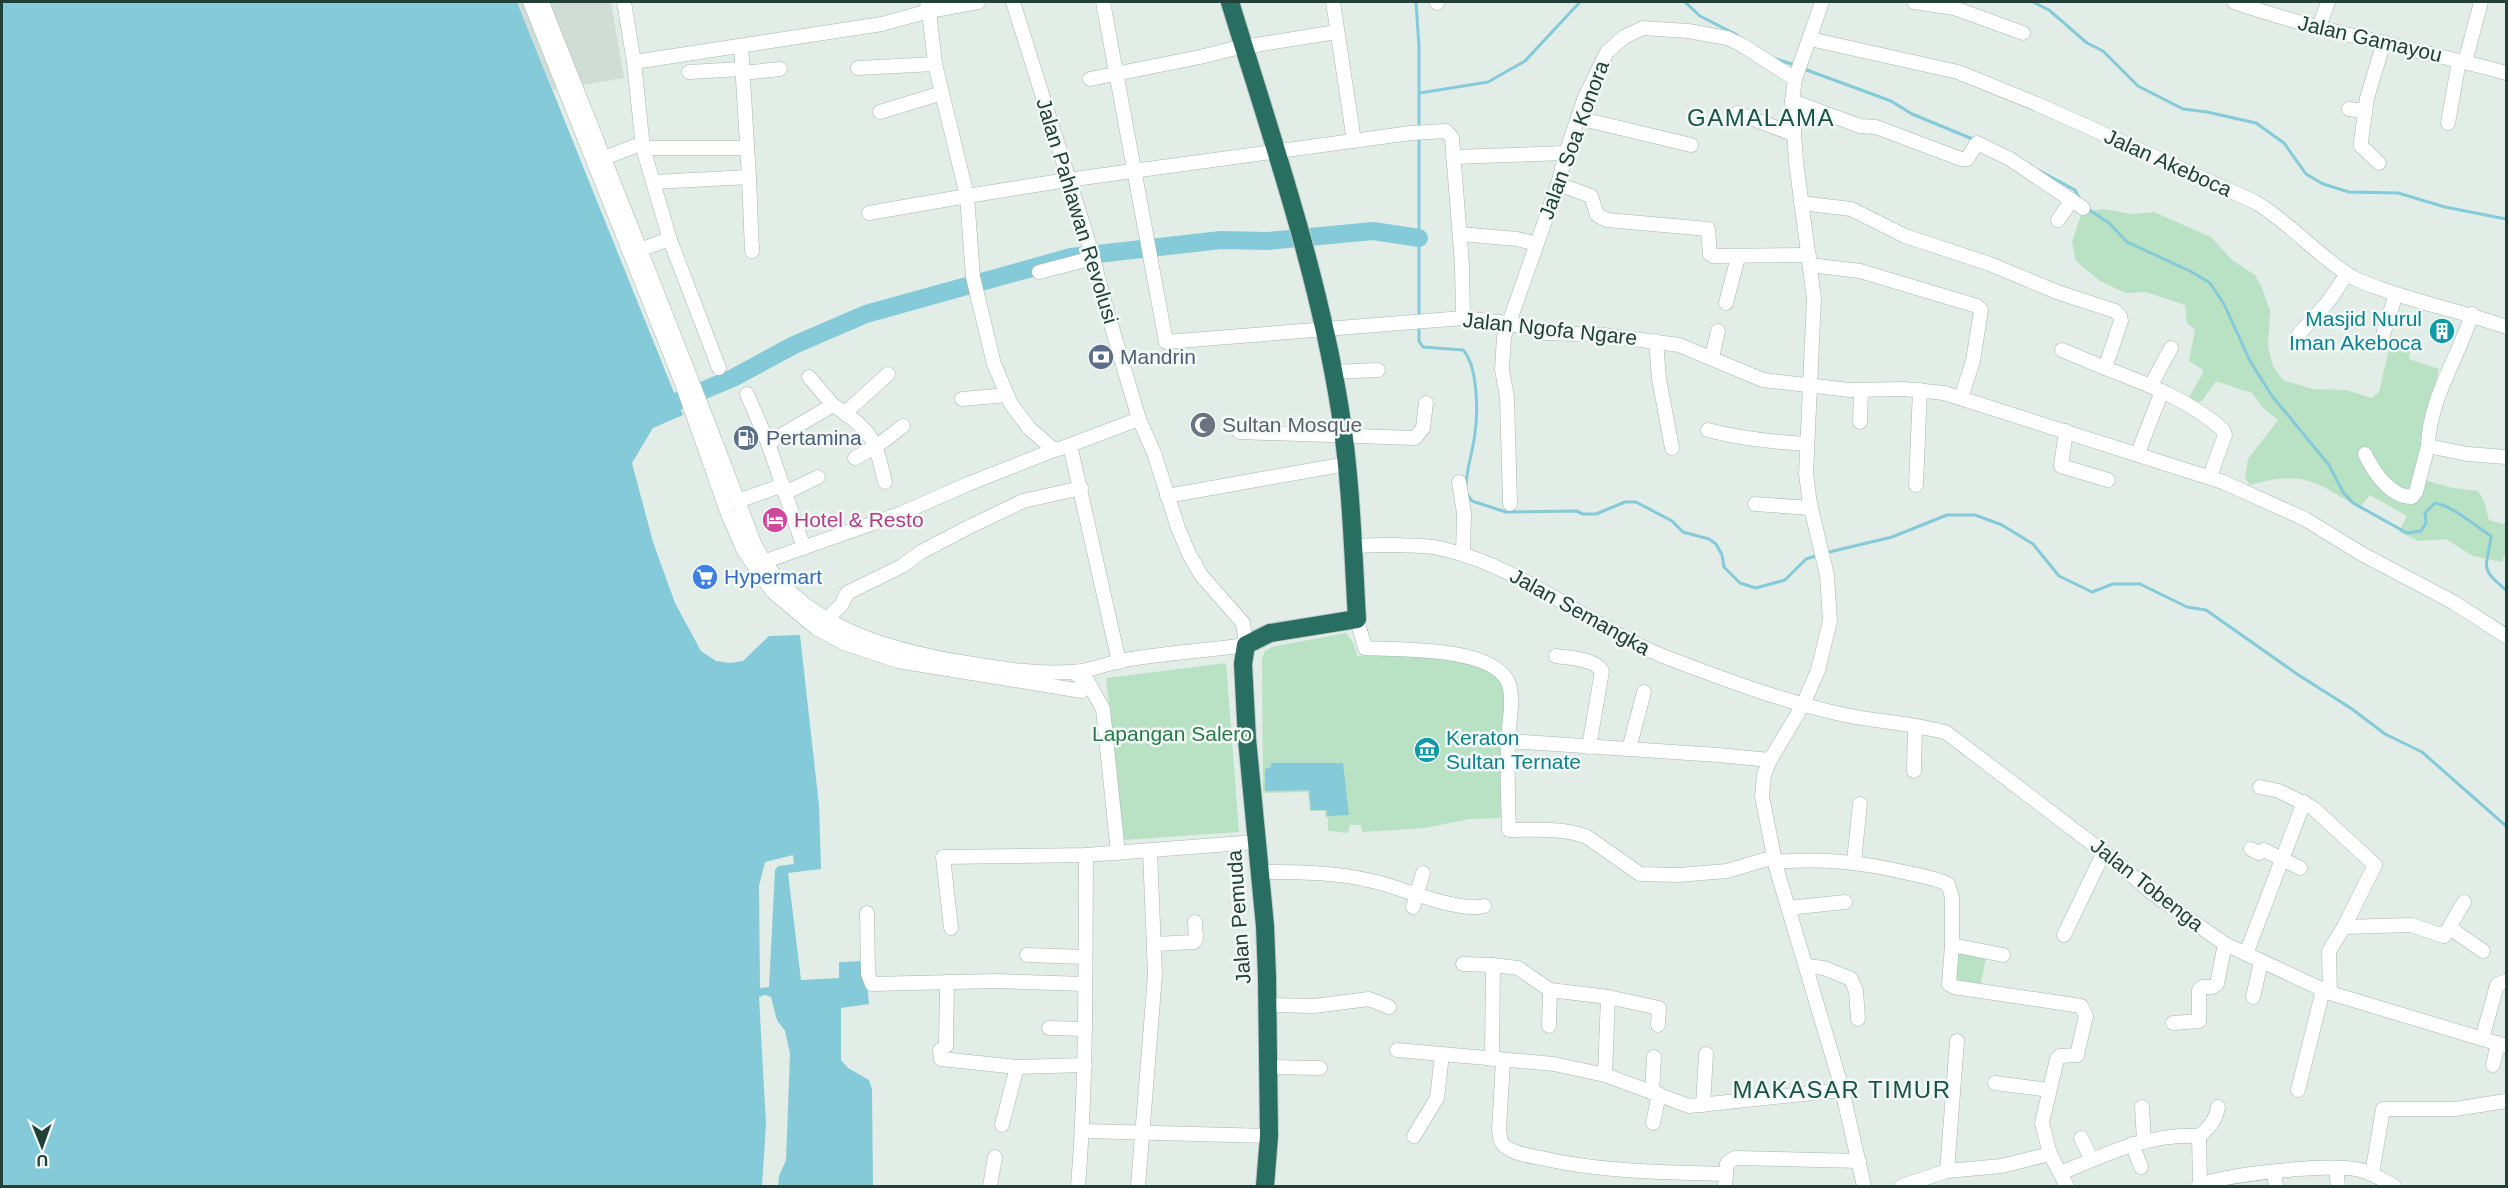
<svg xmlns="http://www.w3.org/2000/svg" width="2508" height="1188" font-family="Helvetica,sans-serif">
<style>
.built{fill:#d0ddd7}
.green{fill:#b9e1c4}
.water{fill:#85cad8}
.pier{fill:#e2ede8}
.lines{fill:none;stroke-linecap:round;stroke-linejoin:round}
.stream{stroke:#85cad8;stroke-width:3}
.river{stroke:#85cad8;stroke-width:18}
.minor-casing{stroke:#a4b6b0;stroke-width:15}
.highway-casing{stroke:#c1cac7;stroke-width:20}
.minor{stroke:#fff;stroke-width:14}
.highway{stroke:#296f61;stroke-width:18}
.labels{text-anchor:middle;stroke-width:5;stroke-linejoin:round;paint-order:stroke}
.street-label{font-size:21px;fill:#204038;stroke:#f3f9f6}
.culture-label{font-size:21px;fill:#0d838f;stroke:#f3f9f6;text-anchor:end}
.service-label{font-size:21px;fill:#4e5e75;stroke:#f3f9f6;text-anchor:start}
.worship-label{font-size:21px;fill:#5b616d;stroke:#f3f9f6;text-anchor:start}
.hotel-label{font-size:21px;fill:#b23c85;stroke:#f3f9f6;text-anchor:start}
.shop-label{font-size:21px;fill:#366cbe;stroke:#f3f9f6;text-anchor:start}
.park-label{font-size:21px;fill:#267b48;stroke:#f3f9f6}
.quarter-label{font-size:24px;letter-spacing:1.5px;fill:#1a5447;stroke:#f3f9f6}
</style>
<rect width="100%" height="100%" fill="#e2ede8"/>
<!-- built -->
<path class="built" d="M 517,2 L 611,2 L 624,78 L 553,90 Z"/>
<!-- green -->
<g class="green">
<path d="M 2103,209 L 2132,214 L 2154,212 L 2211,237 L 2232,260 L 2255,275 L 2262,288 L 2270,311 L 2268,347 L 2273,366 L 2283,380 L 2313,389 L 2346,390 L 2372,398 L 2379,392 L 2390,344 L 2396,343 L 2410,351 L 2409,359 L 2439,369 L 2428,413 L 2424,480 L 2453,488 L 2478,491 L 2484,501 L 2489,520 L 2503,524 L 2506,522 L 2506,551 L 2502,562 L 2473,556 L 2446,539 L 2419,541 L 2399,532 L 2407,516 L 2370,495 L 2359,508 C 2315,481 2304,470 2250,485 L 2245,478 L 2248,459 L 2278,420 L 2263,408 L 2252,393 L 2216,381 L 2202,401 L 2197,402 L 2189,397 L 2202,375 L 2203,370 L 2189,361 L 2195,330 L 2187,323 L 2185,305 L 2146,292 L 2126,293 L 2100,281 L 2076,261 L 2072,242 L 2082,212 Z"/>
<path d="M 1346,633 L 1354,644 L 1357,656 C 1395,654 1481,649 1505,685 L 1504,818 L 1470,819 L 1425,828 L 1362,832 L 1361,825 L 1350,825 L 1348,833 L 1328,831 L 1328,818 L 1325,817 L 1325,811 L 1310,811 L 1308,792 L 1263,793 L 1262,659 L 1265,651 L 1272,647 Z"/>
<path d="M 1226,663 L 1239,832 L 1124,840 L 1106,678 Z"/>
<path d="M 1954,952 L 1986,959 L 1980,986 L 1949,979 Z"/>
</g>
<!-- water -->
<g class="water">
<path d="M 2,2 L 517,2 L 683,415 L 653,428 L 632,463 L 653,542 L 675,603 L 701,651 L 716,661 L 730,663 L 743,661 L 769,636 L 800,635 L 819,805 L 821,869 L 788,873 L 801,980 L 839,978 L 839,962 L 865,961 L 869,1004 L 841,1008 L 841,1060 L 848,1068 L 869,1080 L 872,1089 L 873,1186 L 2,1186 Z"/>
<path d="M 1271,763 L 1343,763 L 1349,815 L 1327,816 L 1327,810 L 1311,810 L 1309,790 L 1265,791 L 1265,769 L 1271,767 Z"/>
</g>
<!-- pier -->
<g class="pier">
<path d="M 793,855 L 794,864 L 778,866 L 775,870 L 769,987 L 760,988 L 759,886 L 765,862 Z"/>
<path d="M 765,995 L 771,997 L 777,1020 L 785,1031 L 790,1054 L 786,1160 L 779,1176 L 778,1186 L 762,1186 L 766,1124 L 759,997 Z"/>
</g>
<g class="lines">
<!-- stream -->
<g class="stream">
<path d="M 1416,2 L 1419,47 L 1419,128"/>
<path d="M 1685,2 L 1700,16 L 1737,35"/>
<path d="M 2033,2 L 2049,10 L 2087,43 L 2103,51 L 2138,86 L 2183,109 L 2207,112 L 2256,123 L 2284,143 L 2306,174 L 2323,184 L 2349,192 L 2398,193 L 2445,207 L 2506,219"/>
<path d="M 1776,59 L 1795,65"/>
<path d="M 1804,69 L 1891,101 L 1912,114 L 1975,140"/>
<path d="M 1420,93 L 1488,82 L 1525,61 L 1580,2"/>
<path d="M 2038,170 L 2075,190 L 2080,200"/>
<path d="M 2088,209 L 2109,223 L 2127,242 L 2190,271 L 2210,283 L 2224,304 L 2250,361 L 2272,396 L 2329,465 L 2343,492 L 2353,503 L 2407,533 L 2421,531 L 2426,523 L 2425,513 L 2435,503 C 2452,506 2476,526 2491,536 C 2488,568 2477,566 2506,590"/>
<path d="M 1419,317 L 1419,138"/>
<path d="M 1419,327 L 1419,341 L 1423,347 L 1463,350 C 1478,366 1478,412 1475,433 C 1473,451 1467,467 1466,485"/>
<path d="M 1467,494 L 1472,501 L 1506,512 L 1576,511 L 1583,514 L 1596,514 L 1625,502 L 1636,502 L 1672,521 L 1683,532 L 1709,539 L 1716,544 L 1722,555 L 1724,567 L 1740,583 L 1756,588 L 1785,580 L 1806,559 L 1819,555"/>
<path d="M 1825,553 L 1892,537 L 1947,515 L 1975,515 L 2002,525 L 2033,544 L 2059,576 L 2092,592 L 2113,584 L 2140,584 L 2187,607 L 2206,610 L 2297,674 L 2352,709 L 2385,734 L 2422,752 L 2506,826"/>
</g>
<!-- river -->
<path class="river" d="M 678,401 L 733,378 L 794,345 L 866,314 L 1071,257 L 1221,240 L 1268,241 L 1373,231 L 1419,238"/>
<!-- minor casing -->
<g class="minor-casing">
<g id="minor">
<path d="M 530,2 L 681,381 L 728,514 L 744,551 L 773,592 L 816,628 L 844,643 L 898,661 L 1082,691"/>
<path d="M 542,2 C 613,182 686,362 754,543 C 793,624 885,650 967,663 C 1002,669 1035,674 1071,672 C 1088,672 1103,665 1119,661 C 1161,653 1204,651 1246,645 L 1243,623 L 1201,575 L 1189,554 L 1178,528 L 1154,453 L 1139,419 L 1105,304 L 1091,250 L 1013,2"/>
<path d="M 624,2 L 634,62 L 643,148 L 670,240 L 719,368"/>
<path d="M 927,2 L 929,11 L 978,2"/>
<path d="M 1103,2 L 1166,342 L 1463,318 L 1507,323 L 1545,333 L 1603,335 L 1679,345 L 1763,380 L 1850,390 L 1904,389 L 1944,393 L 2223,482 L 2305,519 L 2362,554 L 2453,602 L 2506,636"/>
<path d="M 1333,2 L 1354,141"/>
<path d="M 1822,2 L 1795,79 L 1792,101 L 1796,162 L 1814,298 L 1806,474 L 1810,504 L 1827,575 L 1830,621 L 1818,670 L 1803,705 L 1770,760 L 1764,775 L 1762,796 L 1776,867 L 1841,1085 L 1864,1186"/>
<path d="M 1914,2 L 1954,8 L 2023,33"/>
<path d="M 2234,2 C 2322,33 2416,48 2506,73"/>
<path d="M 1437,3 L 1437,2"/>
<path d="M 2319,27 L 2328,2"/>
<path d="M 1810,39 L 1958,72 L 2037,104 L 2255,202 C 2291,223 2318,257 2354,278 C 2367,285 2382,289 2396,294 C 2433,306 2470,314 2506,327"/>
<path d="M 1244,47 L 1336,32"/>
<path d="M 634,62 L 882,24 L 929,11 L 935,64 L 967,196 L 1067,180 L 1411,133 L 1446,131 L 1452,138 L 1462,265 L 1463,318"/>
<path d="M 2465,62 L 2481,2"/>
<path d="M 858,68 L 935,64"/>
<path d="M 689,72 L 742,69"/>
<path d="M 742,73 L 780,69"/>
<path d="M 1090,79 L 1200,57 L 1244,46"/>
<path d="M 1792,101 L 1860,126 L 1876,127 L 1961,159 L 1967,159 L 1977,143 L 2010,159 L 2083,208"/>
<path d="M 2349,109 L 2364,111"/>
<path d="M 880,112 L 942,93"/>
<path d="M 1737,113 L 1793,134"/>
<path d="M 1578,118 L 1691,145"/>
<path d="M 2448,123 L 2459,61"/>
<path d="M 643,148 L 747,148"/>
<path d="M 1453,157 L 1566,153"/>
<path d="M 604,158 L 643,143"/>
<path d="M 2379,163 L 2361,146 L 2361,142 L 2367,98 L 2384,42"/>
<path d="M 749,177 L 752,251"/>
<path d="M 654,182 L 749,177 L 741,46"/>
<path d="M 1558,184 L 1591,196 L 1597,215 L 1607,220 L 1708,229 L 1710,254 L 1713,256 L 1809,255"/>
<path d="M 1801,203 L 1851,209 L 1905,236 L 1990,264 L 2057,292 L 2115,311 L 2120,316 L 2121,321 L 2105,368 C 2147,384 2190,400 2223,430 L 2225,435 L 2210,476"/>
<path d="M 869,213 L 967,196 L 973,277 L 994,364 L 1011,404 L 1029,428 L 1054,450 L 1062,448 L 1139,419"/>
<path d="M 2058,220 L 2072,200"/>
<path d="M 1460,234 L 1517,239 L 1536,244"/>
<path d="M 640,250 L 669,239"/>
<path d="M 1810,265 L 1860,271 L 1977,306 L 1981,310 L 1973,361 L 1961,398"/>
<path d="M 1039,272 L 1093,258"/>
<path d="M 1726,303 L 1738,257"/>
<path d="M 2472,314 C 2458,358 2429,400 2428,446 L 2467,454 L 2506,457"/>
<path d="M 2299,334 L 2328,302 L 2347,274"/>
<path d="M 2383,335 L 2396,294"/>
<path d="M 1656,341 L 1659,379 L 1672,448"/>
<path d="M 2062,350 L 2105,368"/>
<path d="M 1712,357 L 1718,331"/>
<path d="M 1333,372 L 1378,370"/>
<path d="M 809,377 L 833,405"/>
<path d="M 2151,385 L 2171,348"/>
<path d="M 747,394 L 768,443 L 804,548"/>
<path d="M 962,399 L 1007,395"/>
<path d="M 845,413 L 888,374"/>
<path d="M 1860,422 L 1861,390"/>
<path d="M 1708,430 C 1741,439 1773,442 1807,444"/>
<path d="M 2066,431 L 2061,466 L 2108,480"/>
<path d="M 1239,432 L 1415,438 L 1423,428 L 1426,403"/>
<path d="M 768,443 L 833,405 C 872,431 875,438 885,482"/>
<path d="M 1070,445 L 1119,662"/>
<path d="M 2138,453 L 2162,391"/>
<path d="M 2365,454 C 2373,471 2390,497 2412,497 L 2416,492 L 2428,446"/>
<path d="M 855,458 L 877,446 L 903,426"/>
<path d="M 1459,482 L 1464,513 L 1463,554"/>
<path d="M 1916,485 L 1920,390"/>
<path d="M 785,493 L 818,477"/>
<path d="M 1167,496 L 1346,464"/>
<path d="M 738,501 L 783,485"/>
<path d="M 1510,504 L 1507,397 L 1502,370 L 1504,337 L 1558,184 L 1566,153 L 1585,97 L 1607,52 L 1624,37 L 1643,28 L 1688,31 L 1727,38 L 1742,45 L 1795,79"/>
<path d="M 1755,504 L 1811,508"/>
<path d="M 1353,547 C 1368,544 1383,545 1398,545 C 1413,546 1429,545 1443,549 C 1529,569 1595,632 1676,661 C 1726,680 1783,701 1836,713 C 1872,722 1911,722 1947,733 L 2120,865 L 2152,893 L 2225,944 L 2330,993 L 2506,1046"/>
<path d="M 763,562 L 902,513 L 968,484 L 1054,450"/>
<path d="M 827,619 L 842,604 L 847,593 L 902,566 L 921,552 L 967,528 L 1023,501 L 1081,488"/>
<path d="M 1357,619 L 1365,648 C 1398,650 1492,646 1508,682 C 1515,699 1508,725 1508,742 C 1507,771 1508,801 1509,830 C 1535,830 1562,827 1587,837 L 1640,874 L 1678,875 L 1727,871 L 1774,857"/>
<path d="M 1556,656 C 1570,658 1593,658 1602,671 L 1589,747"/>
<path d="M 1074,673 L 1088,682 L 1103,709 L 1118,853"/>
<path d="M 1508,741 L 1718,755 L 1770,760"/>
<path d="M 1629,749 L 1644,692"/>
<path d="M 1914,771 L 1915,726"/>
<path d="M 2260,787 L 2279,791 L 2313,808 L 2375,865 L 2344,927 L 2329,951 L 2330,993"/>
<path d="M 2251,849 L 2259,853 L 2264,850 L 2300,868"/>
<path d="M 1854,861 L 1860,804"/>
<path d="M 1775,862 C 1823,858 1861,862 1908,873 C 1921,876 1935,878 1948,884 L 1952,897 L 1952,945 L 2003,955"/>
<path d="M 1260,872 C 1298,872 1335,872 1372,881 C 1400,887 1459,913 1484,906"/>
<path d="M 1413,907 L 1423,873"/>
<path d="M 1788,908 L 1845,902"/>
<path d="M 867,913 L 868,974 L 872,984 L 995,981 L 1085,984"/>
<path d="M 2344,927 L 2411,925 L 2444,936 L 2464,902"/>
<path d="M 951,928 L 943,857 L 1086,855 L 1256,842"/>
<path d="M 2450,928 L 2483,951"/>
<path d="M 2064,935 L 2104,852"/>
<path d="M 1154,944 L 1194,942 L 1196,939 L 1195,922"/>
<path d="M 1952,945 L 1949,984 L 1954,987 L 2081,1006 L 2086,1016 L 2077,1055 L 2060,1056 L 2057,1059 L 2042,1123 L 2050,1154"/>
<path d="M 2246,954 L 2304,802"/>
<path d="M 1027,955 L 1085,957"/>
<path d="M 1463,964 L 1493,965"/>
<path d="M 1806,966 L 1824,968 L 1851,979 L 1856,991 L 1858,1019"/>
<path d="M 1608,997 L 1659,1008 L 1658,1025"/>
<path d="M 2253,997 L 2261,962"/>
<path d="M 1268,1005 L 1314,1006 L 1369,999 L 1389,1007"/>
<path d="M 2173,1023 L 2199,1021 L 2199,990 L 2202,987 L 2212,987 L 2217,984 L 2225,944"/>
<path d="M 1549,1026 L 1550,990"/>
<path d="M 1049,1028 L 1085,1029"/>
<path d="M 2482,1039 L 2497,985 L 2506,981"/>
<path d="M 946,1046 L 947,982"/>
<path d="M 940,1050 L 941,1059 L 1017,1067"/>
<path d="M 1397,1050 L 1554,1064 L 1605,1075 L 1689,1106 L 1842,1090"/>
<path d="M 1492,1059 L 1493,965 L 1518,968 L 1550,990 L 1608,997 L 1605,1075"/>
<path d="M 1503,1061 L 1499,1130 C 1500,1137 1500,1143 1506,1147 C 1515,1154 1530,1156 1541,1158 C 1601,1172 1664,1172 1726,1174"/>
<path d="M 2493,1065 L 2498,1043"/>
<path d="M 1269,1067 L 1320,1068"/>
<path d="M 1995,1083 L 2049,1090"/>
<path d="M 2298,1090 L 2323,990"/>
<path d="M 1652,1092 L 1654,1057"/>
<path d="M 1703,1105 L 1706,1054"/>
<path d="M 2142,1107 L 2144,1141"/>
<path d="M 1653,1123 L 1659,1094"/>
<path d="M 1002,1125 L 1017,1067 L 1085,1065"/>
<path d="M 1084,1131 L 1269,1136"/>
<path d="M 1414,1136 L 1437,1098 L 1442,1055"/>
<path d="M 2199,1136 L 2200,1185"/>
<path d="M 2081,1138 L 2092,1160"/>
<path d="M 2132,1144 L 2141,1167"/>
<path d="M 2336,1169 L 2338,1186"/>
<path d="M 1947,1171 L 1957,1041"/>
<path d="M 2274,1172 L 2276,1186"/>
<path d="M 2061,1173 C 2106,1154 2149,1133 2199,1136 C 2209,1128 2216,1120 2218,1107"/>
<path d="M 2372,1174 L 2383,1109 L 2455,1109 L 2506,1101"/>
<path d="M 990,1186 L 995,1157"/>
<path d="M 1078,1186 C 1087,1076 1085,965 1086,855"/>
<path d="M 1138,1186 L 1155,975 L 1150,851"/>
<path d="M 1725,1186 L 1727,1163 L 1735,1158 L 1859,1161"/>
<path d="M 1902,1186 L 1947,1171 L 2001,1166 L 2050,1154 L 2067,1186"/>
<path d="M 2198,1186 C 2224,1174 2332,1163 2360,1170 C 2372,1173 2383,1180 2394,1186"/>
</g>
</g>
<!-- highway casing -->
<g class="highway-casing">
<path id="highway" d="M 1230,2 C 1271,136 1318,271 1340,410 C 1351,479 1353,550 1357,619 L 1270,633 L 1246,645 L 1243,664 L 1247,739 L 1265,926 L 1267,977 L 1269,1136 L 1265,1186"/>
</g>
<!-- minor -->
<use href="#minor" class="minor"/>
<!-- highway -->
<use href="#highway" class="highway"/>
</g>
<!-- icons -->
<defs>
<g id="building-disc" transform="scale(1.35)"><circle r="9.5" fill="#0f9aa8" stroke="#f3f9f6"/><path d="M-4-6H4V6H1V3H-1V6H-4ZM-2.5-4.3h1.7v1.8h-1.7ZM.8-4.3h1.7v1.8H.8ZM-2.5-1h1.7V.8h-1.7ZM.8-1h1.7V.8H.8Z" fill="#fff"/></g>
<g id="bank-disc" transform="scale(1.35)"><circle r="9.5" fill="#5c6f8a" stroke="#f3f9f6"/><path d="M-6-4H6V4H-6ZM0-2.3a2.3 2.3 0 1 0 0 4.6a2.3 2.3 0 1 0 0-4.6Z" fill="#fff"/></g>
<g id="mosque-disc" transform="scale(1.35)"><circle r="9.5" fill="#6b7280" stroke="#f3f9f6"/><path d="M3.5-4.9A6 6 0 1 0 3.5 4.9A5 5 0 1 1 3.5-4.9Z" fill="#fff"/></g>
<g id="fuel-disc" transform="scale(1.35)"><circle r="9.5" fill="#5c6f8a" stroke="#f3f9f6"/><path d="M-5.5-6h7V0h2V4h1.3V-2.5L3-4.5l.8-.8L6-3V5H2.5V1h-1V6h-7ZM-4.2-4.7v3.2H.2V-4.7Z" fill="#fff"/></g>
<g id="hotel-disc" transform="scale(1.35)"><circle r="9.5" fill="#d1479c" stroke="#f3f9f6"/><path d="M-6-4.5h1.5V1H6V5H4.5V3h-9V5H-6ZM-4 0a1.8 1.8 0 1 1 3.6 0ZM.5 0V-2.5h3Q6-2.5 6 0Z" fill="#fff"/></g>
<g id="supermarket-disc" transform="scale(1.35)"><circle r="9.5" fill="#3f7fe0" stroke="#f3f9f6"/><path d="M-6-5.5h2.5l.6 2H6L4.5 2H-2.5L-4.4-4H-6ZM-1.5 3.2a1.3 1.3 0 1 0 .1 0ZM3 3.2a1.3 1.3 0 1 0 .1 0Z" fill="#fff"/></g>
<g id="museum-disc" transform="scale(1.35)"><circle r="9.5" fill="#0f9aa8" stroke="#f3f9f6"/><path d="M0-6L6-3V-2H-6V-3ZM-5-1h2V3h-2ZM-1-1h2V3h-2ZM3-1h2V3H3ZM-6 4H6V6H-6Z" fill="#fff"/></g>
</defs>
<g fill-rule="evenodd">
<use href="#building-disc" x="2442" y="331"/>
<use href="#bank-disc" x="1101" y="357"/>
<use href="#mosque-disc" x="1203" y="425"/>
<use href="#fuel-disc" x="746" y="438"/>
<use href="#hotel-disc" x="775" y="520"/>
<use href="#supermarket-disc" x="705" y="577"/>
<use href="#museum-disc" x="1427" y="750"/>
</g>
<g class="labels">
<!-- street labels -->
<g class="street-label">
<text transform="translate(2370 39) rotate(13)" y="7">Jalan Gamayou</text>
<text transform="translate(1574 140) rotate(-70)" y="7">Jalan Soa Konora</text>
<text transform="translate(2168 163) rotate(24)" y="7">Jalan Akeboca</text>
<text transform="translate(1077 211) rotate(73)" y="7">Jalan Pahlawan Revolusi</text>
<text transform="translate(1550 329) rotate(6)" y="7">Jalan Ngofa Ngare</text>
<text transform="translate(1580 612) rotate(29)" y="7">Jalan Semangka</text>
<text transform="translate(2147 885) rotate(38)" y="7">Jalan Tobenga</text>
<text transform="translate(1239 917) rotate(-94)" y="7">Jalan Pemuda</text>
</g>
<!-- culture labels -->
<g class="culture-label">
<text x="2422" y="326">Masjid Nurul<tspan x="2422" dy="24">Iman Akeboca</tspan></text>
<text x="1446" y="745" text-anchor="start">Keraton<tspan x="1446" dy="24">Sultan Ternate</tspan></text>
</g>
<!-- service labels -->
<g class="service-label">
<text x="1120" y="364">Mandrin</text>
<text x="766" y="445">Pertamina</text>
</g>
<!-- worship labels -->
<g class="worship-label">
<text x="1222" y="432">Sultan Mosque</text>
</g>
<!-- hotel labels -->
<g class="hotel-label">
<text x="794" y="527">Hotel &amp; Resto</text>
</g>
<!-- shop labels -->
<g class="shop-label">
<text x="724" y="584">Hypermart</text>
</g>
<!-- park labels -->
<g class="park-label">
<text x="1172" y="741">Lapangan Salero</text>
</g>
<!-- quarter labels -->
<g class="quarter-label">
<text x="1761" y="126">GAMALAMA</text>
<text x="1842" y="1098">MAKASAR TIMUR</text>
</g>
</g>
<!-- border -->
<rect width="2508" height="1188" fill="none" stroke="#204038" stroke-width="6"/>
<!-- north arrow -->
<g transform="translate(42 1146) rotate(179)" stroke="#f3f9f6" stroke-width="4.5" paint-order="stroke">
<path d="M0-4.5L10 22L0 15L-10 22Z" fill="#204038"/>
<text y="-9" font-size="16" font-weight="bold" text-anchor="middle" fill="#204038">U</text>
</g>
</svg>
